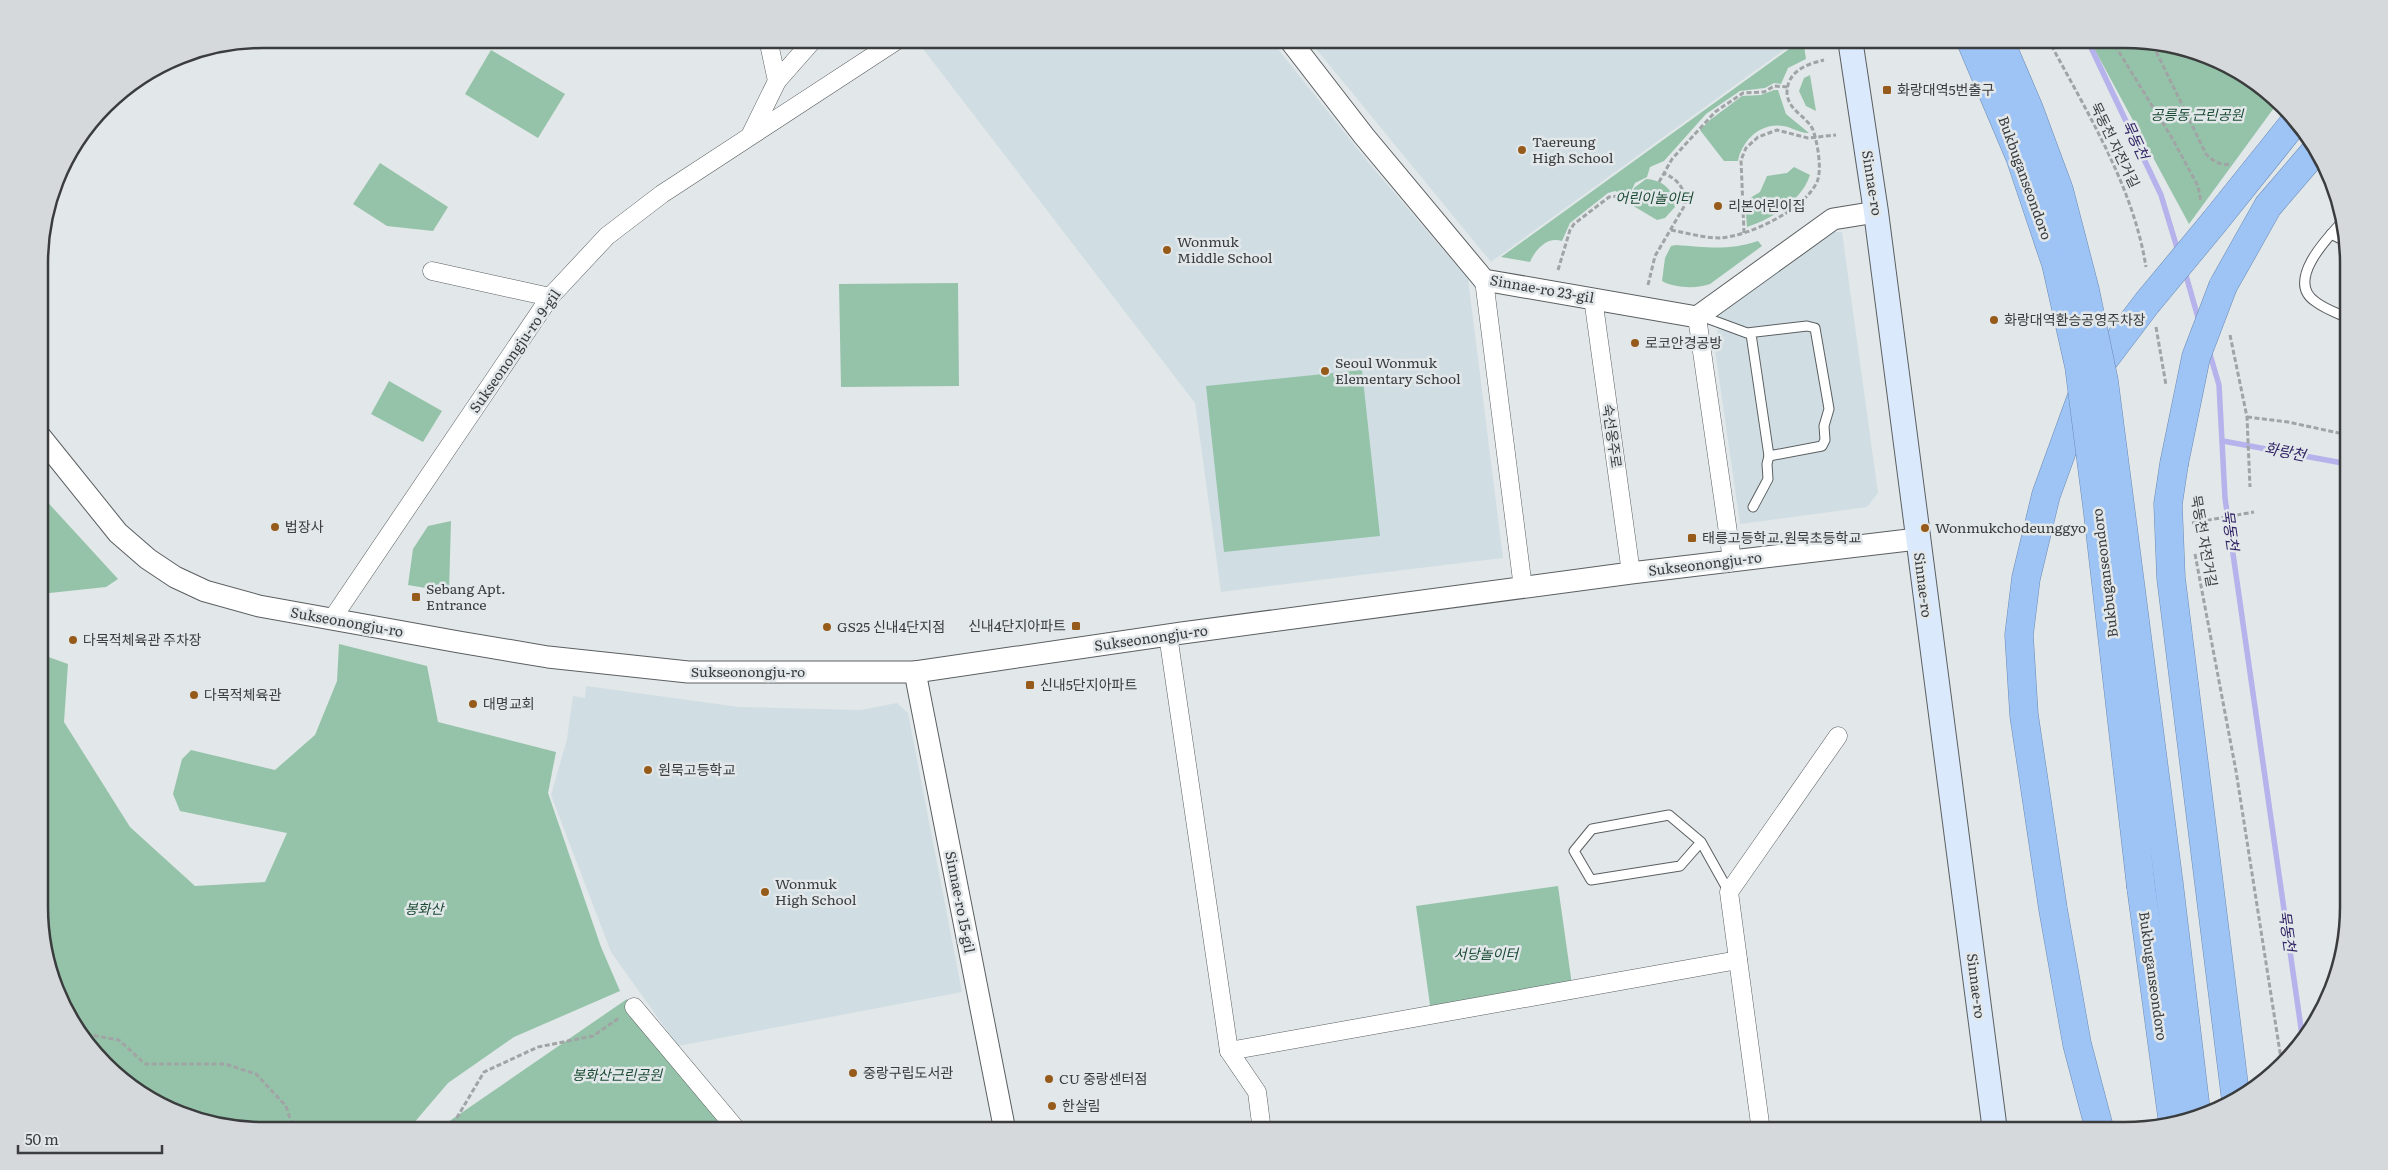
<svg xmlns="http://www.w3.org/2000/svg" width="2388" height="1170" font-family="Literata,'Noto Sans KR',serif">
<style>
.built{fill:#d0dee3}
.green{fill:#95c3a9}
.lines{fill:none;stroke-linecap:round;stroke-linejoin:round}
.stream{stroke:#b6b2eb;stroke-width:5.5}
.service-casing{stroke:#5b5f61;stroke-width:11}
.minor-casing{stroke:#5b5f61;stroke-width:19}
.tertiary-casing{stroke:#5b5f61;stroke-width:23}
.secondary-casing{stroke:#5b5f61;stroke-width:26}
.trunk-casing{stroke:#6b8bb4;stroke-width:29}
.path{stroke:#a0a4a5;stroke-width:3;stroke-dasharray:5 2.5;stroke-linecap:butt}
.service{stroke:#fff;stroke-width:9}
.minor{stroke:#fff;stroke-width:18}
.tertiary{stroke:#fff;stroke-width:21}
.secondary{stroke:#dbe9fc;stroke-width:24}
.trunk{stroke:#9ec4f6;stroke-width:28}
.trunk-bridge-casing{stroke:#6b8bb4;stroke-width:29;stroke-linecap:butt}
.trunk-bridge{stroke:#9ec4f6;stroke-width:28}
.poi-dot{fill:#965b1b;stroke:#e2e7e9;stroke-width:2}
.labels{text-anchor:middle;stroke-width:5;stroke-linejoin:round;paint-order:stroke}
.poi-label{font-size:14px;fill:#3a3c3d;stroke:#e2e7e9;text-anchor:start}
.park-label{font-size:14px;font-style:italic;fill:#1b4b34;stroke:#e2e7e9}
.street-label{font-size:14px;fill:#3a3c3d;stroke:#e2e7e9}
.water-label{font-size:15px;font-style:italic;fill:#312466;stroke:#e2e7e9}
.rim{fill:none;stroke:#3a3c3d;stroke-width:2.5}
</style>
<rect width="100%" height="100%" fill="#e2e7e9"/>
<!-- built -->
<g class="built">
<path d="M 930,39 L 1270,39 L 1368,162 L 1468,279 L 1503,558 L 1221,592 L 1195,403 L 920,45 Z"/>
<path d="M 1308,39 L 1799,39 L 1491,262 Z"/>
<path d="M 1834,232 L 1842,232 L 1878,493 L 1867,507 L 1740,524 L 1715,350 L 1720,315 L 1721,311 Z"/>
<path d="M 586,686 L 739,707 L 860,710 L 897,703 L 908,713 L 962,992 L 678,1046 L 611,952 L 551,795 L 567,739 L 573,696 L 585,698 Z"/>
</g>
<!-- green -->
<g class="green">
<path d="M 1803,39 L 1806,59 L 1788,68 L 1781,84 L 1774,83 L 1765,88 L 1740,91 L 1706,114 L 1664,161 L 1650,167 L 1647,177 L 1635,183 L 1629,196 L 1615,191 L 1608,193 L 1570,223 L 1562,241 C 1547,236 1535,250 1530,262 L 1501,257 Z"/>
<path d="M 2089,39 L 2125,39 L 2224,62 L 2273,94 L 2279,101 L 2189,224 Z"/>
<path d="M 491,50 L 565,94 L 538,138 L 465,94 Z"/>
<path d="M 1810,75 L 1816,111 L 1806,106 L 1799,91 L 1804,78 Z"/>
<path d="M 1774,90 L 1778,90 L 1786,114 L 1809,133 C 1801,134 1792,127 1783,126 C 1761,122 1742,140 1738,161 L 1724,161 L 1700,130 L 1710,120 L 1742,96 L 1761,95 Z"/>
<path d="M 380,163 L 448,207 L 433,231 L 387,226 L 353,204 Z"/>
<path d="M 1794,167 L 1810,175 C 1802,201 1771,219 1747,227 L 1745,201 L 1760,192 L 1767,176 L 1787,173 Z"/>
<path d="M 1646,179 C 1663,180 1674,190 1675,207 L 1665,218 L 1657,220 L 1630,204 L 1634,188 Z"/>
<path d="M 1758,241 L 1762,246 L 1710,284 C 1697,289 1674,288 1662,281 L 1665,258 L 1671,246 L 1676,245 C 1707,247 1727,251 1758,241 Z"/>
<path d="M 958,283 L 959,386 L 841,387 L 839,284 Z"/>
<path d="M 1362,370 L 1380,536 L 1224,552 L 1206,386 Z"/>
<path d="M 389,381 L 442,411 L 423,442 L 371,414 Z"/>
<path d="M 40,492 L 41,495 L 118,579 L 106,587 L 40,594 Z"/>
<path d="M 451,521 L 449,592 L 408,585 L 413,549 L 428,526 Z"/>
<path d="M 339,644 L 427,666 L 438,722 L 556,752 L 548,793 L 601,947 L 620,991 L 514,1037 L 448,1083 L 407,1131 L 263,1131 L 164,1108 L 85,1043 L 56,993 L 41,937 L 40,654 L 68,664 L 64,722 L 130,827 L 195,886 L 265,882 L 287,833 L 180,811 L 173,794 L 182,759 L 191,750 L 275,770 L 315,735 L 337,681 Z"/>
<path d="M 1558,886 L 1574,999 L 1432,1019 L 1416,906 Z"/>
<path d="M 627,999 L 736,1131 L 435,1131 Z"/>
</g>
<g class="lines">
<!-- stream -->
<g class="stream">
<path d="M 2087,39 L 2161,195 L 2178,251"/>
<path d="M 2185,272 L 2199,321"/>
<path d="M 2209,351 L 2219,385 L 2225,498 L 2303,1042"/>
<path d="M 2223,441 L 2348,464"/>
</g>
<!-- service casing -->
<g class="service-casing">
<g id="service">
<path d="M 2343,221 C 2326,239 2285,282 2316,302 C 2325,309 2337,313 2348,318"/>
<path d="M 2331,234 L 2347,242"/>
<path d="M 1701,316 L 1747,333 L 1807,326 L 1815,328 L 1828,403 L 1829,409 L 1824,426 L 1825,440 L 1822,446 L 1769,456 L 1751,334"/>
<path d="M 1753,507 L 1768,479 L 1767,464 L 1769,456"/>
<path d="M 1701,842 L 1680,866 L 1591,880 L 1574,851 L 1592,829 L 1669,815 L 1701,842 L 1729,892"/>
</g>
</g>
<!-- minor casing -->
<g class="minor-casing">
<g id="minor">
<path d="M 777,81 L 814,39"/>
<path d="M 751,134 L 777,81 L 768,39"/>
<path d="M 432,271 L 550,297"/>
<path d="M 1484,280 L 1523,588"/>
<path d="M 1593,298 L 1631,573"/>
<path d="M 1697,317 L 1732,560"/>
<path d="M 332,619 L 550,297 L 607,236 L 662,194 L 899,39"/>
<path d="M 1168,635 L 1229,1051 L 1257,1092 L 1262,1131"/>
<path d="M 634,1007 L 738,1131"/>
<path d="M 1229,1051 L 1738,960"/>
<path d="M 1761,1131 L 1729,892 L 1838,736"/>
</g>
</g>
<!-- tertiary casing -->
<g class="tertiary-casing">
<g id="tertiary">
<path d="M 1289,39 L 1364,136 L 1484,280 L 1697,317 L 1833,219 L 1876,212"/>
<path d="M 40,436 L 118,533 L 148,559 L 175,577 L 205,591 L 259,606 L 459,642 L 548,657 L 688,672 L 915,672 L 1182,633 L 1631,573 L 1917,539"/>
<path d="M 915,672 L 1005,1131"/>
</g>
</g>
<!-- secondary casing -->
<g class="secondary-casing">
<path id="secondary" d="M 1850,39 L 1876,212 L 1995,1131"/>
</g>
<!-- trunk casing -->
<g class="trunk-casing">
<g id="trunk">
<path d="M 2215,221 L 2296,120"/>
<path d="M 2223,286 L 2268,206 L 2316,150"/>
<path d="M 2174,464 L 2168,504 L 2171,578 L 2236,1101"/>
<path d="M 2169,884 L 2197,1119"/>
<path d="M 2141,887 L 2173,1124"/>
<path d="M 2100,1131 L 2077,1044 L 2053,909 L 2024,715 L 2019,635 L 2026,578 L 2046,495 L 2087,382 L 2147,303"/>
</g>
</g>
<!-- path -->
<g class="path">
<path d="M 2048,39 C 2086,111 2133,185 2146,267"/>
<path d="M 2111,39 L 2172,138 L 2198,186 L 2201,202"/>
<path d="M 2153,45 L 2206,154 C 2213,161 2220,166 2230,164"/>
<path d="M 1659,182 L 1672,159 L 1715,112 L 1743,93 L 1764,92 L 1774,86 L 1788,87"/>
<path d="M 1671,230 C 1687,233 1704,238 1720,238 C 1749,236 1804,210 1817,182 C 1822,170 1818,146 1814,133 C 1810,117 1788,112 1787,93 C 1787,71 1807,64 1824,60"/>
<path d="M 1744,233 L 1741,160 L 1746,148 L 1758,137 L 1777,130 L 1808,138 L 1836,135"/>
<path d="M 1558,270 L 1570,230 L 1574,224 L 1609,197 L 1619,196 L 1631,200"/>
<path d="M 1648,285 L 1655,256 L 1685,205 C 1686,189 1678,179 1663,173"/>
<path d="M 2156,327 L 2166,385"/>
<path d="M 2230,335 L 2247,417 L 2250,487"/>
<path d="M 2247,417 L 2288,422 L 2348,435"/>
<path d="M 2192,523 L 2254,512"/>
<path d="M 2195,554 L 2236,771 L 2282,1065"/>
<path d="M 79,1033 L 119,1040 L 145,1064 L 225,1064 L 256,1074 L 286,1106 L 294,1131"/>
<path d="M 449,1131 L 484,1072 L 538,1047 L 593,1036 L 619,1018"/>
</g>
<!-- service -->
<use href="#service" class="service"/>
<!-- minor -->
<use href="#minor" class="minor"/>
<!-- tertiary -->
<use href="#tertiary" class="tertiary"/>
<!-- secondary -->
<use href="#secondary" class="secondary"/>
<!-- trunk -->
<use href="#trunk" class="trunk"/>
<!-- trunk-bridge casing -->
<g class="trunk-bridge-casing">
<g id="trunk-bridge">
<path d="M 1970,39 L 2020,157 L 2056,264 L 2079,366 L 2098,514 L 2141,887"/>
<path d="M 1999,39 L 2029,109 L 2059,190 L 2085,290 L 2104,381 L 2169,884"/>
<path d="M 2147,303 L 2215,221"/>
<path d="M 2174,464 L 2196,357 L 2223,286"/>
</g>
</g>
<!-- trunk-bridge -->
<use href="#trunk-bridge" class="trunk-bridge"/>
</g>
<!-- markers -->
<g class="poi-dot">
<rect x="1882" y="85" width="10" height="10" rx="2.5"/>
<circle cx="1522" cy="150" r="5"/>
<circle cx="1718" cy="206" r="5"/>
<circle cx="1167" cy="250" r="5"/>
<circle cx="1994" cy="320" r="5"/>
<circle cx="1635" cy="343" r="5"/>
<circle cx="1325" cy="371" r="5"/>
<circle cx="275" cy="527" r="5"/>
<circle cx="1925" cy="528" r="5"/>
<rect x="1687" y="533" width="10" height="10" rx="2.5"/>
<rect x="411" y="592" width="10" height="10" rx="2.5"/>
<rect x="1071" y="621" width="10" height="10" rx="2.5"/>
<circle cx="827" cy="627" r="5"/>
<circle cx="73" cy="640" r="5"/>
<rect x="1025" y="680" width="10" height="10" rx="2.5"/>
<circle cx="194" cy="695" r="5"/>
<circle cx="473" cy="704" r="5"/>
<circle cx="648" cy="770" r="5"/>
<circle cx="765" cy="892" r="5"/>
<circle cx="853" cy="1073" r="5"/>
<circle cx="1049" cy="1079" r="5"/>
<circle cx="1052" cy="1106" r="5"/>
</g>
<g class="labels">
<!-- poi labels -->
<g class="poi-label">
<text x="1897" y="95">화랑대역5번출구</text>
<text x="1532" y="147">Taereung<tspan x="1532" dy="16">High School</tspan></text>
<text x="1728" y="211">리본어린이집</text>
<text x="1177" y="247">Wonmuk<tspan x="1177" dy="16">Middle School</tspan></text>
<text x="2004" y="325">화랑대역환승공영주차장</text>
<text x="1645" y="348">로코안경공방</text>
<text x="1335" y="368">Seoul Wonmuk<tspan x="1335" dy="16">Elementary School</tspan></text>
<text x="285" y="532">법장사</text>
<text x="1935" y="533">Wonmukchodeunggyo</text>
<text x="1702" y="543">태릉고등학교.원묵초등학교</text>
<text x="426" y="594">Sebang Apt.<tspan x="426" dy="16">Entrance</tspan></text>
<text x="1066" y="631" text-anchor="end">신내4단지아파트</text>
<text x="837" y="632">GS25 신내4단지점</text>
<text x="83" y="645">다목적체육관 주차장</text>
<text x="1040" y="690">신내5단지아파트</text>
<text x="204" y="700">다목적체육관</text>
<text x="483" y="709">대명교회</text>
<text x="658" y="775">원묵고등학교</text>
<text x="775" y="889">Wonmuk<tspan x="775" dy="16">High School</tspan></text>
<text x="863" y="1078">중랑구립도서관</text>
<text x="1059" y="1084">CU 중랑센터점</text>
<text x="1062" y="1111">한살림</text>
</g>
<!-- park labels -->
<g class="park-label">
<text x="2197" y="120">공릉동 근린공원</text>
<text x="1654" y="203">어린이놀이터</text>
<text x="424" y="914">봉화산</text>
<text x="1486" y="959">서당놀이터</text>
<text x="617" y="1080">봉화산근린공원</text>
</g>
<!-- street labels -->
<g class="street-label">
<text transform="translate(2115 145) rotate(64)" y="5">묵동천 자전거길</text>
<text transform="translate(2025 178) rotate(70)" y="5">Bukbuganseondoro</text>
<text transform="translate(1872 183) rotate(81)" y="5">Sinnae-ro</text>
<text transform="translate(1542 289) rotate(10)" y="5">Sinnae-ro 23-gil</text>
<text transform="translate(515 351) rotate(-55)" y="5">Sukseonongju-ro 9-gil</text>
<text transform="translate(1612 436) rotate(82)" y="5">숙선옹주로</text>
<text transform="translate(2204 541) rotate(80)" y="5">묵동천 자전거길</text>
<text transform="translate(1705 564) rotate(-7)" y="5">Sukseonongju-ro</text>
<text transform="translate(2105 573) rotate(-97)" y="5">Bukbuganseondoro</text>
<text transform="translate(1923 585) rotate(83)" y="5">Sinnae-ro</text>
<text transform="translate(347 622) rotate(10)" y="5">Sukseonongju-ro</text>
<text transform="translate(1151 638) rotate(-8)" y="5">Sukseonongju-ro</text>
<text x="748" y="677">Sukseonongju-ro</text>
<text transform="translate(960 902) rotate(79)" y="5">Sinnae-ro 15-gil</text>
<text transform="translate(2153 976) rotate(82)" y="5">Bukbuganseondoro</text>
<text transform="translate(1976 986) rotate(83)" y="5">Sinnae-ro</text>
</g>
<!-- water labels -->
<g class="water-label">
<text transform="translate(2135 140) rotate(65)" y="5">묵동천</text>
<text transform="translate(2285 452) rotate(11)" y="5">화랑천</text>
<text transform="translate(2230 530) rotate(82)" y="5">묵동천</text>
<text transform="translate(2287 931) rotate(82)" y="5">묵동천</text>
</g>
</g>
<!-- crop -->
<path d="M0 0H2388V1170H0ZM263 48H2125A215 215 0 0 1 2340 263V907A215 215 0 0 1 2125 1122H263A215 215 0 0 1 48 907V263A215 215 0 0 1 263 48Z" fill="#d5d9db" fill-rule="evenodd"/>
<path class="rim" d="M263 48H2125A215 215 0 0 1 2340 263V907A215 215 0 0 1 2125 1122H263A215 215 0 0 1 48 907V263A215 215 0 0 1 263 48Z"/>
<!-- scale -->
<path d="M18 1145v8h144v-8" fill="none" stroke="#3a3c3d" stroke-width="2.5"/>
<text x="25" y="1145" font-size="15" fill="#3a3c3d" stroke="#e2e7e9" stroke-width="4" paint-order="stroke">50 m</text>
</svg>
